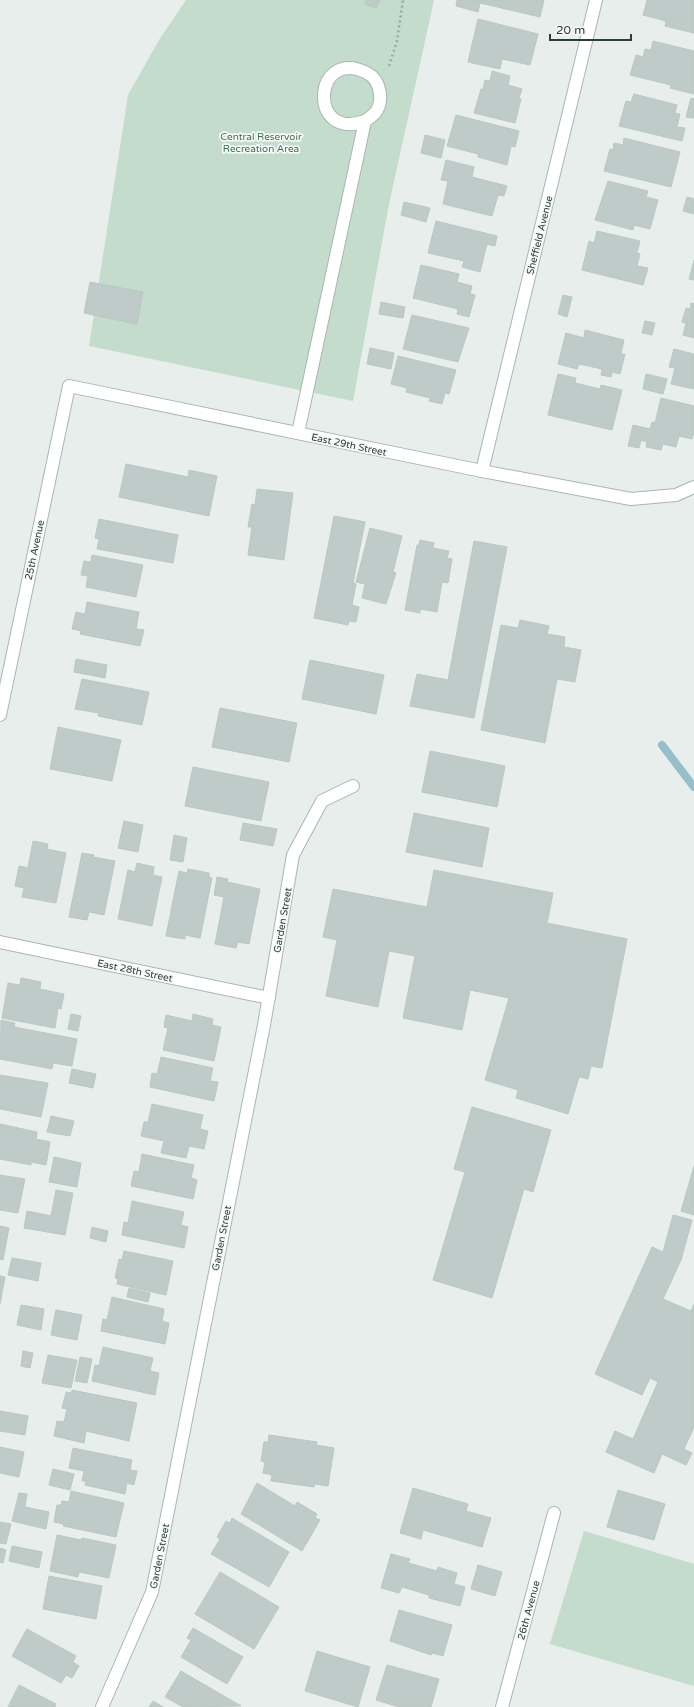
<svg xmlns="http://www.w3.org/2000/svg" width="694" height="1707" font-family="'Varela Round',sans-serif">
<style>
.green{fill:#c3dccc}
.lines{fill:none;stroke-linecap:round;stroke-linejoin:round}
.stream{stroke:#96bfcb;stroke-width:8}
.building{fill:#bfcbc8;stroke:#bac7c2}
.lane-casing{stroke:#aab6b2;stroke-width:14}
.street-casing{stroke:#aab6b2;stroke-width:14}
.path{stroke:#8bada5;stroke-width:2.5;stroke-dasharray:2 3;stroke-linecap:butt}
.lane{stroke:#fff;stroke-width:12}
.street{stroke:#fff;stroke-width:12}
.labels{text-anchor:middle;stroke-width:3.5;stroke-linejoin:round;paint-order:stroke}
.park-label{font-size:10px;fill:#367151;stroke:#f7faf9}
.street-label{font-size:10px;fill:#283e3a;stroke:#f7faf9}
</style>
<rect width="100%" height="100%" fill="#e7eeeb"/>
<!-- green -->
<g class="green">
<path d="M 186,0 L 434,0 L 389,204 L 353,401 L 89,346 L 128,95 L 159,40 Z"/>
<path d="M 584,1531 L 694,1564 L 694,1686 L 550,1644 Z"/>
</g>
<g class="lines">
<!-- stream -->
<path class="stream" d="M 662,745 L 694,787"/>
</g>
<!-- building -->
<g class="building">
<path d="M 366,0 L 380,0 L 376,8 L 365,4 Z"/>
<path d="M 457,0 L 544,0 L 540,17 L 480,3 L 478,12 L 456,6 Z"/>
<path d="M 647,0 L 694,0 L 694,33 L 665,26 L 666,21 L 643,15 Z"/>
<path d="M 478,19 L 538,34 L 530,65 L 502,59 L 500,69 L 468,62 Z"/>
<path d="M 653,41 L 694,51 L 694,94 L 670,88 L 671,85 L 630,75 L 636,55 L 643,57 L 645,49 L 651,50 Z"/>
<path d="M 492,71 L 510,76 L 508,85 L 522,89 L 519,98 L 521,99 L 515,123 L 474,113 L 481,89 L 483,89 L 485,80 L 490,81 Z"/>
<path d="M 634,94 L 677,105 L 675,113 L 680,114 L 677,127 L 685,128 L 682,141 L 619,126 L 626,101 L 631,102 Z"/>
<path d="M 691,98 L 694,99 L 694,118 L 686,117 Z"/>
<path d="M 456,115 L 519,131 L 515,147 L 511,146 L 507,165 L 478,157 L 478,154 L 447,146 Z"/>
<path d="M 425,135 L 445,140 L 441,158 L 421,153 Z"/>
<path d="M 624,138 L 680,152 L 671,187 L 604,171 L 610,149 L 613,150 L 614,143 L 623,145 Z"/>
<path d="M 446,160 L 474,167 L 472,177 L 507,186 L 504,196 L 498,195 L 492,216 L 443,204 L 448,181 L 441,180 Z"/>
<path d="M 608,181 L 648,191 L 646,197 L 658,200 L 650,229 L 634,225 L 633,230 L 595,220 Z"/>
<path d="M 687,197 L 694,199 L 694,214 L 683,211 Z"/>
<path d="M 404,202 L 430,208 L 426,222 L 401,215 Z"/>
<path d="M 436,221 L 497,236 L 495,246 L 487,244 L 480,272 L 462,267 L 464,261 L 428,253 Z"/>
<path d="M 597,231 L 640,241 L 637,253 L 640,254 L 637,266 L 648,268 L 643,285 L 582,270 L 589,241 L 594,243 Z"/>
<path d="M 694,260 L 694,280 L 689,279 Z"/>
<path d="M 421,265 L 459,274 L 457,282 L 472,286 L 470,294 L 475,295 L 469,317 L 457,314 L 458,309 L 413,298 Z"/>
<path d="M 90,282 L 143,292 L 137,324 L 84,313 Z"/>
<path d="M 563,295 L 572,297 L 567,317 L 558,314 Z"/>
<path d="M 381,302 L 405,307 L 403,318 L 379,314 Z"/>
<path d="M 691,303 L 694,304 L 694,338 L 683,335 L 686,323 L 682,322 L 686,308 L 690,309 Z"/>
<path d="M 412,315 L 469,328 L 458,362 L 403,349 Z"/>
<path d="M 645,321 L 655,323 L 652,335 L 642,333 Z"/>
<path d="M 585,330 L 624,340 L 621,354 L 625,354 L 620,374 L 612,372 L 611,377 L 601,375 L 602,369 L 579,364 L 577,369 L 558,364 L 566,333 L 584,338 Z"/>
<path d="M 370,348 L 394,353 L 391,369 L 367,364 Z"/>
<path d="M 674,349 L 694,354 L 694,389 L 671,384 L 675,368 L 669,367 Z"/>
<path d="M 398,356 L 456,370 L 449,394 L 445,393 L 442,404 L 429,401 L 430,398 L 406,392 L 407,388 L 391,384 Z"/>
<path d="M 558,374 L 576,378 L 575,383 L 600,389 L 601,385 L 622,390 L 612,430 L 548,415 Z"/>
<path d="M 646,374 L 667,379 L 663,394 L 643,389 Z"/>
<path d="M 661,398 L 694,406 L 694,432 L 692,439 L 679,436 L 676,447 L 663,444 L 661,450 L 646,447 L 647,442 L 641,440 L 639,448 L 628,446 L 633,425 L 650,429 L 652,422 L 655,423 Z"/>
<path d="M 126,464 L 188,477 L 189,470 L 217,476 L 209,516 L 119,497 Z"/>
<path d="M 257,489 L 293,493 L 284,560 L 248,555 L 252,527 L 248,527 L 252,504 L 255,505 Z"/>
<path d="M 334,516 L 365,522 L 353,583 L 356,584 L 352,605 L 359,607 L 356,622 L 349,621 L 348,625 L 314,618 Z"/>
<path d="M 99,519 L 178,535 L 173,563 L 97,549 L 99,539 L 95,538 Z"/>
<path d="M 370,528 L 402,536 L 393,572 L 396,573 L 386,604 L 362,598 L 365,584 L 356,582 Z"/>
<path d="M 420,540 L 434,543 L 433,548 L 449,551 L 447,558 L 452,559 L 448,583 L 442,582 L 437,612 L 420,609 L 420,613 L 405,610 L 417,545 L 419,545 Z"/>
<path d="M 474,541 L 507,547 L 474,718 L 410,706 L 417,674 L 448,680 Z"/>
<path d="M 92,555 L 143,565 L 136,597 L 86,587 L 88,576 L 81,575 L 84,561 L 91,562 Z"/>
<path d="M 87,602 L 139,612 L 136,629 L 144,630 L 140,646 L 80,634 L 81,631 L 72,629 L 76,612 L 85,614 Z"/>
<path d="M 520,620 L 549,626 L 547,634 L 565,637 L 564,647 L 581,650 L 575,682 L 557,679 L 545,743 L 481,730 L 501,625 L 518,628 Z"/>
<path d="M 76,659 L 107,665 L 105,678 L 74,672 Z"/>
<path d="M 310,660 L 384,675 L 376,714 L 302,699 Z"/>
<path d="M 82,679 L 149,692 L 142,725 L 98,716 L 99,713 L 75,709 Z"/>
<path d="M 220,708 L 297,723 L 289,762 L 212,747 Z"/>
<path d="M 58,727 L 121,740 L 112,781 L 50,769 Z"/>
<path d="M 430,751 L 505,766 L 497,807 L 422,792 Z"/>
<path d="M 193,767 L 269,782 L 261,821 L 185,806 Z"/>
<path d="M 414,813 L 489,828 L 482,867 L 406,852 Z"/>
<path d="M 124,821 L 143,825 L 138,852 L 118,848 Z"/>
<path d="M 243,823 L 277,829 L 273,846 L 240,840 Z"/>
<path d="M 174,835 L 187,838 L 183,862 L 170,860 Z"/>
<path d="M 33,841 L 48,844 L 47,849 L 66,853 L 56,903 L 22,897 L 24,888 L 15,886 L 19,866 L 28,868 Z"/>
<path d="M 82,853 L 94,855 L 93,857 L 115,861 L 104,915 L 89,912 L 87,920 L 69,917 Z"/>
<path d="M 137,863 L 154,867 L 153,875 L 162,877 L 152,926 L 118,919 L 128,870 L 135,872 Z"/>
<path d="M 188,869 L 209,873 L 209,877 L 212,878 L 200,938 L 185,935 L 185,939 L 166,936 L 179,871 L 187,873 Z"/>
<path d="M 434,870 L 553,893 L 547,923 L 627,939 L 602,1068 L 591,1066 L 588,1079 L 579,1077 L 568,1114 L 516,1098 L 518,1090 L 485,1080 L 509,998 L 470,990 L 462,1030 L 403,1018 L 415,956 L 389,951 L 378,1007 L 326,996 L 337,940 L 323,937 L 333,889 L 427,907 Z"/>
<path d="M 217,877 L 228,879 L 227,882 L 260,889 L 249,944 L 238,942 L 236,948 L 215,944 L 224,897 L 214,895 Z"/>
<path d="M 21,978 L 41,982 L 40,989 L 64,994 L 61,1009 L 58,1008 L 55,1028 L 2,1018 L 8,983 L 20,985 Z"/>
<path d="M 71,1014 L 81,1016 L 78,1031 L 68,1029 Z"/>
<path d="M 193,1014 L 213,1019 L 212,1025 L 221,1027 L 214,1061 L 163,1050 L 168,1028 L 164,1027 L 166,1015 L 192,1021 Z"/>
<path d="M 1,1020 L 15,1023 L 14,1027 L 77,1039 L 72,1066 L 53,1063 L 52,1069 L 0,1059 Z"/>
<path d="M 161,1057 L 213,1068 L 210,1081 L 218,1082 L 214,1101 L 150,1087 L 152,1073 L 157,1074 Z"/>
<path d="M 72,1069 L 96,1074 L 93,1088 L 69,1083 Z"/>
<path d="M 0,1075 L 48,1083 L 41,1117 L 0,1109 Z"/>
<path d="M 152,1104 L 203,1115 L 200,1129 L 208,1131 L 204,1149 L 189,1146 L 186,1158 L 161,1153 L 164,1141 L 141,1136 L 144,1122 L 148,1122 Z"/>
<path d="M 472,1107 L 551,1130 L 533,1192 L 524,1189 L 492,1298 L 433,1280 L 465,1172 L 454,1169 Z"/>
<path d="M 51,1116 L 74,1121 L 70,1136 L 47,1132 Z"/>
<path d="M 0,1124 L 37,1132 L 36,1139 L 50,1142 L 46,1165 L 31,1162 L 31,1165 L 0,1159 Z"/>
<path d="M 142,1154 L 194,1165 L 191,1178 L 197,1180 L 193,1199 L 131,1186 L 134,1171 L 139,1172 Z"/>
<path d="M 54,1157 L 81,1163 L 77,1187 L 49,1182 Z"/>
<path d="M 694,1166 L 694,1215 L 681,1211 Z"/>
<path d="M 0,1175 L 25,1179 L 18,1213 L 0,1210 Z"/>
<path d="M 56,1190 L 73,1193 L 65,1235 L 24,1228 L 27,1211 L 51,1216 Z"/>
<path d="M 132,1201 L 184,1212 L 181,1225 L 188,1227 L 184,1248 L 122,1235 L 124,1222 L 128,1223 Z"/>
<path d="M 673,1215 L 692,1220 L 681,1260 L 663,1299 L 691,1311 L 694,1304 L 694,1427 L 684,1449 L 692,1453 L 686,1465 L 662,1454 L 654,1473 L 606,1452 L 615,1431 L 633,1439 L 658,1382 L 650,1378 L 642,1395 L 595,1374 L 652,1247 L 663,1252 Z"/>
<path d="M 0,1226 L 9,1228 L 3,1260 L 0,1259 Z"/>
<path d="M 92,1227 L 108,1231 L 106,1242 L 90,1238 Z"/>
<path d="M 124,1251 L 173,1261 L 166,1295 L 117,1284 L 118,1279 L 115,1278 L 119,1259 L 122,1260 Z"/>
<path d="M 12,1258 L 41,1263 L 38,1281 L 8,1275 Z"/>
<path d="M 0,1276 L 5,1277 L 0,1304 Z"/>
<path d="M 129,1288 L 150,1293 L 148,1302 L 127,1297 Z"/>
<path d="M 112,1297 L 164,1309 L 162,1321 L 169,1323 L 165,1344 L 101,1331 L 103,1319 L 107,1320 Z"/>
<path d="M 21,1305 L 44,1309 L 41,1330 L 17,1325 Z"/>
<path d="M 56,1310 L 82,1315 L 77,1340 L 51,1335 Z"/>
<path d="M 103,1347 L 153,1358 L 150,1371 L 159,1373 L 155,1395 L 92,1381 L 95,1365 L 99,1366 Z"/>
<path d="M 23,1351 L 33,1353 L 30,1368 L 21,1366 Z"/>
<path d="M 48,1355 L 77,1360 L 71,1388 L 42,1383 Z"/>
<path d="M 80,1357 L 92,1359 L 87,1383 L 75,1381 Z"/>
<path d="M 72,1390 L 137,1403 L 129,1441 L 86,1431 L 84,1443 L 54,1436 L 57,1421 L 64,1422 L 67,1409 L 62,1408 L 66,1392 L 71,1393 Z"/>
<path d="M 0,1411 L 28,1416 L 25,1435 L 0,1431 Z"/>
<path d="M 269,1435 L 317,1442 L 316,1445 L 334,1448 L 328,1486 L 315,1484 L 314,1487 L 271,1481 L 272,1475 L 263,1473 L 265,1462 L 261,1461 L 264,1442 L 268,1442 Z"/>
<path d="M 0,1447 L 24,1452 L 19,1477 L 0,1473 Z"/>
<path d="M 73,1448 L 132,1460 L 130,1470 L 137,1471 L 134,1485 L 127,1483 L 125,1494 L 85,1485 L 86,1481 L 82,1481 L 84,1471 L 69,1468 Z"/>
<path d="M 53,1469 L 74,1474 L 70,1490 L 49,1485 Z"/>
<path d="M 257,1483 L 295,1506 L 297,1502 L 317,1514 L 315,1518 L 320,1520 L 302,1551 L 241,1514 Z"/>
<path d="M 413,1488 L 468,1504 L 466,1511 L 491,1518 L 482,1547 L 423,1530 L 421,1539 L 400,1533 Z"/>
<path d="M 618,1490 L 665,1504 L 654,1540 L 607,1527 Z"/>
<path d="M 71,1491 L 124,1503 L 116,1537 L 63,1526 L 64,1524 L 54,1522 L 57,1505 L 61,1505 L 62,1501 L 69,1502 Z"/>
<path d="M 19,1493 L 27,1494 L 25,1507 L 49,1512 L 46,1529 L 12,1521 Z"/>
<path d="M 232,1518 L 289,1552 L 269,1587 L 211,1554 L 220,1539 L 217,1537 L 226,1521 L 230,1523 Z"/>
<path d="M 0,1522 L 11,1524 L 6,1544 L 0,1543 Z"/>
<path d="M 57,1535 L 81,1540 L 82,1538 L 116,1545 L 109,1578 L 79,1572 L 78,1577 L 50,1571 Z"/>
<path d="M 12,1546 L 42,1552 L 39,1568 L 9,1561 Z"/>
<path d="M 0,1548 L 6,1550 L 3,1563 L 0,1562 Z"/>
<path d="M 391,1554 L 410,1559 L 408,1563 L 437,1571 L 438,1567 L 457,1573 L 454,1584 L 465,1587 L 460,1606 L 429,1598 L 429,1595 L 402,1587 L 399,1593 L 381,1588 Z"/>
<path d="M 478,1565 L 502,1572 L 495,1596 L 471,1589 Z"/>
<path d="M 220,1572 L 279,1607 L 254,1649 L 195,1614 Z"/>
<path d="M 49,1576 L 102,1586 L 96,1619 L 43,1609 Z"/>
<path d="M 399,1610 L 452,1625 L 443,1656 L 432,1653 L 431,1655 L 390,1641 Z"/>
<path d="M 193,1628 L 243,1657 L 227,1684 L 181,1657 L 191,1640 L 187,1638 Z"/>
<path d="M 27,1629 L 76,1656 L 73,1662 L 79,1666 L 72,1678 L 66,1675 L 61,1683 L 12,1656 Z"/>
<path d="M 317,1651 L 370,1667 L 358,1707 L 305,1691 Z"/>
<path d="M 387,1665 L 439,1679 L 431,1707 L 399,1707 L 376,1700 Z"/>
<path d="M 181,1671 L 241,1706 L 183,1707 L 165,1697 Z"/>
<path d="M 19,1685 L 56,1704 L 55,1707 L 8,1707 Z"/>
<path d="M 153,1701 L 163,1707 L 149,1707 Z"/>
</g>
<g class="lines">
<!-- lane casing -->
<g class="lane-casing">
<path id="lane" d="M 298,433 L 365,121 C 368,119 372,116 375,113 C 384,102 381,80 367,73 C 313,46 307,142 365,121"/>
</g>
<!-- street casing -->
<g class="street-casing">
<g id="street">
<path d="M 482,471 L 596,0"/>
<path d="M 0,715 L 69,386 L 482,471 L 631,499 L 676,495 L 694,487"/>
<path d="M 0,942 L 269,998"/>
<path d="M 102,1707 L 152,1592 L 264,1025 L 293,855 L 322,801 L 353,786"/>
<path d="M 502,1707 L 554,1513"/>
</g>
</g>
<!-- path -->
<path class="path" d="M 389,66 L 397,41 L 403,0"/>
<!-- lane -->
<use href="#lane" class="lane"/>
<!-- street -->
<use href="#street" class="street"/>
</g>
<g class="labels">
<!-- park labels -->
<g class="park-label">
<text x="261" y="140">Central Reservoir<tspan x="261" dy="12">Recreation Area</tspan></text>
</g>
<!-- street labels -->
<g class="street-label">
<text transform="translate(539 235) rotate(-76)" y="4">Sheffield Avenue</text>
<text transform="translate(349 444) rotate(12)" y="4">East 29th Street</text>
<text transform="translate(34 550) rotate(-78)" y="4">25th Avenue</text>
<text transform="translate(282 920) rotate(-80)" y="4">Garden Street</text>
<text transform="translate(135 970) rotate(12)" y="4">East 28th Street</text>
<text transform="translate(221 1238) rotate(-79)" y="4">Garden Street</text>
<text transform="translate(159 1556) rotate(-79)" y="4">Garden Street</text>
<text transform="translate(528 1610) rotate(-75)" y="4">26th Avenue</text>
</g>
</g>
<!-- scale -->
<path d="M550 34v6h81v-6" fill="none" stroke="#283e3a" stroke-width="2"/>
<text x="556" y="34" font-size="12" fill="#283e3a" stroke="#f7faf9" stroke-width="3" paint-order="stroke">20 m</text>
</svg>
